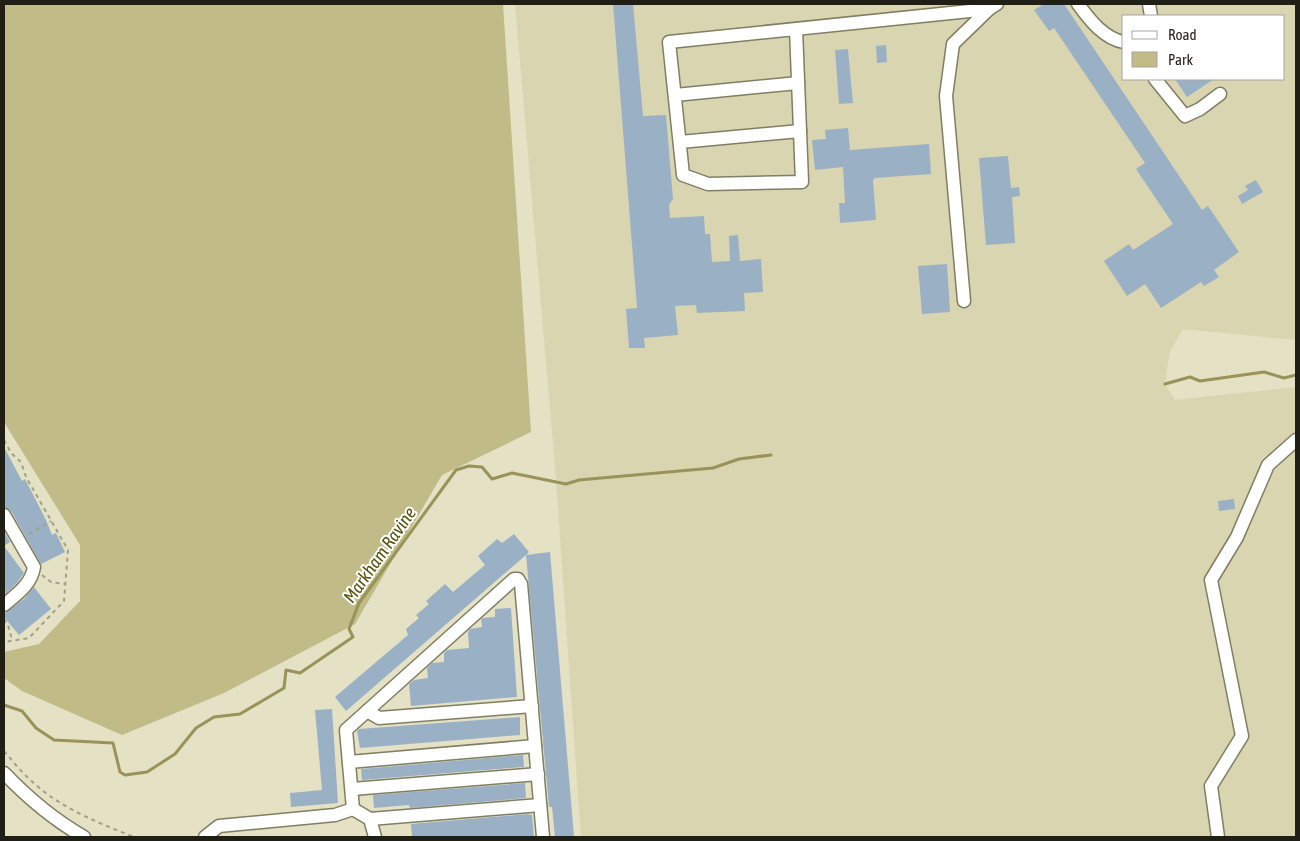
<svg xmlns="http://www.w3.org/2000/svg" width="1300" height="841" font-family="'Asap Condensed',sans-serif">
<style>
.built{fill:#d9d5b0;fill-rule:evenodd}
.green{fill:#c0bb87}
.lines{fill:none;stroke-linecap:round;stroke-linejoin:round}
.stream{stroke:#99935a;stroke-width:3}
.building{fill:#9ab1c5}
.minor-casing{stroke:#807e63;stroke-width:15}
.path{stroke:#a2a089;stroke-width:2;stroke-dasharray:4 4;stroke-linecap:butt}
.minor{stroke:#fff;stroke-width:12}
.labels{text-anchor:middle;stroke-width:4;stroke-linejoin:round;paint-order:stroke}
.water-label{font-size:18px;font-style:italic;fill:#5a520c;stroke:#fff}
</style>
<rect width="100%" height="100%" fill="#e4e1c4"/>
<!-- built -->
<path class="built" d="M 515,4 L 1296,4 L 1296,340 L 1183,329 L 1170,351 L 1165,384 L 1175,400 L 1296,387 L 1296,837 L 581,837 L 555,466 ZM 1124,16 L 1284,16 L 1284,79 L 1124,79 Z"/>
<!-- green -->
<path class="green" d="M 4,4 L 503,4 L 531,432 L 442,475 L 355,624 L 224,693 L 122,735 L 22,691 L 4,678 L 4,652 L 39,644 L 80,601 L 80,545 L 4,422 Z"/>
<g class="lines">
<!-- stream -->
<g class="stream">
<path d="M 1165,384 L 1190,377 L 1200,381 L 1264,372 L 1284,378 L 1296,375"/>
<path d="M 4,705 L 22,711 L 36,728 L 54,740 L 113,743 L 120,772 L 125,775 L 147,772 L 175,754 L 196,728 L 214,717 L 240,714 L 284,688 L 286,670 L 300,673 L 353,637 L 349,629 L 359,603 L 456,470 L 469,466 L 482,467 L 492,479 L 512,473 L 566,484 L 579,480 L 713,468 L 739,459 L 771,455"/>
</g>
</g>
<!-- building -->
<g class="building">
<path d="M 613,4 L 633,4 L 643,116 L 666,115 L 673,199 L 669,205 L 670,218 L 704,216 L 705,234 L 710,234 L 712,262 L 730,261 L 729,236 L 738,235 L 740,261 L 761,259 L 763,292 L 744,293 L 745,311 L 697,313 L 696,305 L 675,306 L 678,335 L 644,338 L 645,348 L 629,348 L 626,309 L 637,308 Z"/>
<path d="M 1044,4 L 1064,4 L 1202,210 L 1208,206 L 1239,252 L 1214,270 L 1219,277 L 1204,286 L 1201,282 L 1161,308 L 1145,284 L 1127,296 L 1104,261 L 1129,244 L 1133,250 L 1173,224 L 1136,169 L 1145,163 L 1054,28 L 1049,31 L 1034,10 Z"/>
<path d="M 886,45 L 887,62 L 877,63 L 876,46 Z"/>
<path d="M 848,49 L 853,103 L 839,104 L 835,50 Z"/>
<path d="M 1175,79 L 1214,79 L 1187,97 Z"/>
<path d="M 848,128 L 850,150 L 929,144 L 931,174 L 875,178 L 873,180 L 876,220 L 840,223 L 839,203 L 845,203 L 843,167 L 815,170 L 812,140 L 826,139 L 825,130 Z"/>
<path d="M 1008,156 L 1011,188 L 1019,187 L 1020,196 L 1012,197 L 1015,243 L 986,245 L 979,158 Z"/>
<path d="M 1256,180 L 1263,192 L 1242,204 L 1238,196 L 1248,190 L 1245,186 Z"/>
<path d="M 947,264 L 950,312 L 922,314 L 918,266 Z"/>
<path d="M 4,447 L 22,481 L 25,479 L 46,520 L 52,535 L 56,533 L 65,552 L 41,564 L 11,511 L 4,507 Z"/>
<path d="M 1234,499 L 1235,509 L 1219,511 L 1218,501 Z"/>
<path d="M 4,531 L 10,542 L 4,546 Z"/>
<path d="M 514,534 L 529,552 L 526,555 L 550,552 L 574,837 L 555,837 L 552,807 L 549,807 L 526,555 L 346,711 L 335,697 L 408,635 L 406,629 L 419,618 L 416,615 L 429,604 L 426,601 L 445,584 L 453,592 L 485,565 L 478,556 L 497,539 L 502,543 Z"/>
<path d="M 4,546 L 24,573 L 17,583 L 4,595 Z"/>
<path d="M 34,587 L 51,609 L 19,635 L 4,617 L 4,614 L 24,599 Z"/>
<path d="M 511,608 L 517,697 L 411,706 L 409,684 L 414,680 L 428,678 L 427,668 L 432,663 L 444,662 L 444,653 L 447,650 L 469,648 L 468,632 L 470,629 L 482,627 L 481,619 L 483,618 L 495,617 L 495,609 Z"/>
<path d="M 332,709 L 338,803 L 291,807 L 290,793 L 322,790 L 315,710 Z"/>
<path d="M 520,717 L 520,735 L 360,748 L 357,731 L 359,729 Z"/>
<path d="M 523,755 L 524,767 L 362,780 L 361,769 Z"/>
<path d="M 525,783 L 526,798 L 410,808 L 409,805 L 374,808 L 373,795 Z"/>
<path d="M 528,814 L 532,815 L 534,837 L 412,837 L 411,824 Z"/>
</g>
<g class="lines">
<!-- minor casing -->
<g class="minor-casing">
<g id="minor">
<path d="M 1078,4 C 1089,19 1104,39 1124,42"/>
<path d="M 1149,4 L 1151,16"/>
<path d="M 796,29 L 802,182 L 708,184 L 683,175 L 669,42 L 989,9 L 997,4"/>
<path d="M 1155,79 L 1185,116 L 1200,109 L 1220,94"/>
<path d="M 675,95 L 798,83"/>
<path d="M 680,142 L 800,131"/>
<path d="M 964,301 L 946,96 L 953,44 L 989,9"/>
<path d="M 4,515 L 34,567 C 31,585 17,594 4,605"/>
<path d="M 367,711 L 379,718 L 532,706"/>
<path d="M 349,762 L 535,746"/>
<path d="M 4,773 C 28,798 54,820 84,837"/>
<path d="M 352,789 L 538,774"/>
<path d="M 353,809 L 346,730 L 514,579 L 518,579 L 521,584 L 543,837"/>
<path d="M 353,809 L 370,819 L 375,837"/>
<path d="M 370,819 L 540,805"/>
<path d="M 205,837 L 219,826 L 335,815 L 353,809"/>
<path d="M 1218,837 L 1211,786 L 1242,736 L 1211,580 L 1237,537 L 1268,465 L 1296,440"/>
</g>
</g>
<!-- path -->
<g class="path">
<path d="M 4,440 L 11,453 L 21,462 L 26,477 L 68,550 L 64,601 L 29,638 L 4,642"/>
<path d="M 29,534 L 51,521"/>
<path d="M 42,575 L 51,582 L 65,584"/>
<path d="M 4,619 L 8,625 L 12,640"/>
<path d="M 4,751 C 14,763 24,775 36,785 C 63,809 101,824 134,837"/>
</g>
<!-- minor -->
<use href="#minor" class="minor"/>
</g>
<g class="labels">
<!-- water labels -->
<g class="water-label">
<text transform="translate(380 555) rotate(-55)" y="6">Markham Ravine</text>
</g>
</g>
<!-- border -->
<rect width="1300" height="841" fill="none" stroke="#201f15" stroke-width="10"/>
<!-- legend -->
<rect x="1122" y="15" width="162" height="65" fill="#ffffff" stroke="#a6a5a1"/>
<rect x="1132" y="31" width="25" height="8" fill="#ffffff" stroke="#a6a5a1"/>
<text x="1168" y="40" font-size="15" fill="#201f15">Road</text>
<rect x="1132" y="52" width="25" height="15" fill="#c0bb87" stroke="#a6a5a1"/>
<text x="1168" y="65" font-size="15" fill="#201f15">Park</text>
</svg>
